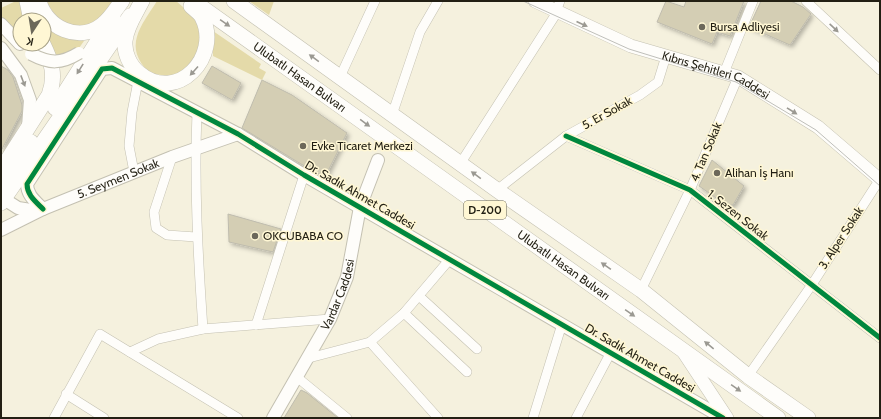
<svg xmlns="http://www.w3.org/2000/svg" width="881" height="419" font-family="Cabin,sans-serif">
<style>
.grass{fill:#e4daa9}
.building{fill:#d4ceb4;stroke:#bfbcae;filter:url(#shadow)}
.lines{fill:none;stroke-linecap:round;stroke-linejoin:round}
.minor-casing{stroke:#c4c1b2;stroke-width:10}
.tertiary-casing{stroke:#c4c1b2;stroke-width:14}
.secondary-casing{stroke:#c4c1b2;stroke-width:14}
.primary-casing{stroke:#c4c1b2;stroke-width:16}
.trunk-casing{stroke:#c4c1b2;stroke-width:16}
.minor{stroke:#fefdfa;stroke-width:9}
.tertiary{stroke:#fefdfa;stroke-width:12}
.secondary{stroke:#fefdfa;stroke-width:13}
.primary{stroke:#fefdfa;stroke-width:15}
.trunk{stroke:#fefdfa;stroke-width:15}
.tram{stroke:#bfbfba;stroke-width:1}
.tertiary-bridge-casing{stroke:#c4c1b2;stroke-width:14;stroke-linecap:butt}
.tertiary-bridge{stroke:#fefdfa;stroke-width:12}
.cycleway-casing{stroke:#fff7d4;stroke-width:8}
.cycleway{stroke:#00873e;stroke-width:5}
.oneway{fill:#9b9992}
.poi-dot{fill:#6c685a;stroke:#fff7d4;stroke-width:1.5}
.labels{text-anchor:middle;stroke-width:3;stroke-linejoin:round;paint-order:stroke}
.shield{fill:#fff7d4;stroke:#64604d;stroke-width:1}
.shield-label{font-size:11px;font-weight:bold;fill:#221f13}
.poi-label{font-size:12px;fill:#221f13;stroke:#fff7d4;text-anchor:start}
.street-label{font-size:12px;fill:#221f13;stroke:#fff7d4}
</style>
<defs>
<filter id="shadow"><feDropShadow dx="2.5" dy="2.5" stdDeviation="2" flood-color="#0004"/></filter>
</defs>
<rect width="100%" height="100%" fill="#f5f1de"/>
<!-- grass -->
<g class="grass">
<path d="M 16,1 L 25,1 L 31,20 L 20,20 L 20,44 L 1,24 L 1,8 Z"/>
<path d="M 46,1 L 117,1 C 112,7 106,16 100,20 C 76,34 58,23 46,1 Z"/>
<path d="M 157,1 L 176,1 L 196,18 L 201,37 L 197,60 L 172,77 L 150,73 C 122,47 141,26 157,1 Z"/>
<path d="M 249,1 L 274,1 L 269,15 Z"/>
<path d="M 44,24 L 81,39 L 84,41 L 79,48 L 54,59 L 44,34 Z"/>
<path d="M 213,31 L 261,64 L 259,68 L 266,72 L 262,80 L 213,56 Z"/>
</g>
<!-- building -->
<g class="building">
<path d="M 666,1 L 684,7 L 686,1 L 744,1 L 730,36 L 717,32 L 712,44 L 657,22 Z"/>
<path d="M 761,1 L 791,1 L 803,7 L 811,14 L 790,45 L 749,27 Z"/>
<path d="M 1,66 L 8,70 L 13,77 L 22,105 L 22,111 L 1,151 Z"/>
<path d="M 212,66 L 241,83 L 232,100 L 202,83 Z"/>
<path d="M 262,80 L 292,95 L 347,133 L 325,177 L 301,164 L 242,128 Z"/>
<path d="M 712,160 L 744,186 L 733,205 L 726,205 L 699,186 Z"/>
<path d="M 228,214 L 281,229 L 273,252 L 229,242 Z"/>
<path d="M 301,390 L 307,393 L 338,418 L 284,418 Z"/>
</g>
<g class="lines">
<!-- minor casing -->
<g class="minor-casing">
<g id="minor">
<path d="M 806,1 L 880,70"/>
<path d="M 724,73 L 753,1"/>
<path d="M 340,77 L 375,1"/>
<path d="M 197,112 C 194,185 198,257 203,329"/>
<path d="M 392,115 L 420,32 L 438,1"/>
<path d="M 566,136 L 690,190 L 880,338"/>
<path d="M 172,157 L 154,212 L 156,228 L 167,235 L 196,237"/>
<path d="M 460,164 L 554,17 L 560,1"/>
<path d="M 134,172 L 129,146 L 132,112 L 138,81"/>
<path d="M 497,190 L 566,136 L 640,95 L 658,82 L 666,56"/>
<path d="M 641,290 L 690,190 L 738,77"/>
<path d="M 419,296 L 477,349"/>
<path d="M 404,313 L 467,372"/>
<path d="M 256,325 L 304,175"/>
<path d="M 370,342 L 438,418"/>
<path d="M 130,352 L 158,339 L 203,329 L 330,319"/>
<path d="M 309,358 L 370,342 L 404,313 L 450,259"/>
<path d="M 748,376 L 811,286 L 880,179"/>
<path d="M 298,378 L 347,418"/>
<path d="M 66,394 L 104,418"/>
<path d="M 54,418 L 100,334 L 238,418"/>
<path d="M 533,418 L 562,324"/>
<path d="M 576,418 L 611,352"/>
</g>
</g>
<!-- tertiary casing -->
<g class="tertiary-casing">
<g id="tertiary">
<path d="M 1,24 L 20,44"/>
<path d="M 1,48 L 21,75 L 30,100 L 28,127"/>
<path d="M 4,199 L 18,208 L 37,211"/>
<path d="M 43,209 C 35,201 27,195 27,184 L 102,69 L 112,68 L 238,134 L 304,175 L 723,418"/>
<path id="s1" d="M 1,230 L 43,209 L 172,157 L 238,134"/>
<path id="s2" d="M 273,418 L 330,319 L 347,277 L 360,207 L 378,160"/>
</g>
</g>
<!-- secondary casing -->
<g class="secondary-casing">
<g id="secondary">
<path id="s3" d="M 535,1 L 631,46 L 738,77 L 818,127 L 880,180"/>
<path d="M 684,353 L 727,418"/>
</g>
</g>
<!-- primary casing -->
<g class="primary-casing">
<g id="primary">
<path d="M 55,108 L 113,17"/>
<path d="M 1,184 L 31,142"/>
<path d="M 1,203 L 130,16"/>
</g>
</g>
<!-- trunk casing -->
<g class="trunk-casing">
<g id="trunk">
<path d="M 27,1 L 31,20"/>
<path d="M 39,1 C 46,28 79,43 102,25 C 110,19 116,9 122,1"/>
<path d="M 142,1 C 136,13 126,27 125,41 C 124,53 130,66 139,73 C 177,105 222,56 202,17 C 200,13 194,9 191,6"/>
<path id="s4" d="M 193,1 L 778,418"/>
<path d="M 234,1 L 497,190 L 641,290 L 748,376 L 808,418"/>
<path d="M 1,170 L 49,95 C 56,76 52,62 43,44"/>
</g>
</g>
<!-- minor -->
<use href="#minor" class="minor"/>
<!-- tertiary -->
<use href="#tertiary" class="tertiary"/>
<!-- secondary -->
<use href="#secondary" class="secondary"/>
<!-- primary -->
<use href="#primary" class="primary"/>
<!-- trunk -->
<use href="#trunk" class="trunk"/>
<!-- tram -->
<path class="tram" d="M 523,1 L 629,49 L 736,82 L 816,130 L 880,186"/>
<!-- tertiary-bridge casing -->
<g class="tertiary-bridge-casing">
<path id="tertiary-bridge" d="M 31,54 C 50,64 61,64 79,53"/>
</g>
<!-- tertiary-bridge -->
<use href="#tertiary-bridge" class="tertiary-bridge"/>
<!-- cycleway casing -->
<g class="cycleway-casing">
<g id="cycleway">
<path d="M 566,136 L 690,190 L 880,338"/>
<path d="M 43,209 C 35,201 27,195 27,184 L 102,69 L 112,68 L 238,134 L 304,175 L 723,418"/>
</g>
</g>
<!-- cycleway -->
<use href="#cycleway" class="cycleway"/>
</g>
<!-- one-way arrows -->
<defs><path id="oneway-solid" d="M-6-.8H1V-3.2L6.5 0L1 3.2V.8H-6Z"/></defs>
<g class="oneway">
<use href="#oneway-solid" transform="translate(225 23) rotate(35)"/>
<use href="#oneway-solid" transform="translate(582 24) rotate(24)"/>
<use href="#oneway-solid" transform="translate(834 28) rotate(43)"/>
<use href="#oneway-solid" transform="translate(314 58) rotate(-144)"/>
<use href="#oneway-solid" transform="translate(80 69) rotate(122)"/>
<use href="#oneway-solid" transform="translate(194 71) rotate(132)"/>
<use href="#oneway-solid" transform="translate(23 81) rotate(69)"/>
<use href="#oneway-solid" transform="translate(792 111) rotate(32)"/>
<use href="#oneway-solid" transform="translate(365 123) rotate(36)"/>
<use href="#oneway-solid" transform="translate(476 175) rotate(-144)"/>
<use href="#oneway-solid" transform="translate(606 266) rotate(-145)"/>
<use href="#oneway-solid" transform="translate(630 313) rotate(35)"/>
<use href="#oneway-solid" transform="translate(709 345) rotate(-141)"/>
<use href="#oneway-solid" transform="translate(736 388) rotate(35)"/>
</g>
<!-- markers -->
<g class="poi-dot">
<circle cx="702" cy="27" r="4"/>
<circle cx="303" cy="146" r="4"/>
<circle cx="717" cy="173" r="4"/>
<circle cx="255" cy="236" r="4"/>
</g>
<g class="labels">
<!-- shield labels -->
<rect class="shield" x="464" y="201" width="42" height="18" rx="3"/>
<g class="shield-label">
<text x="485" y="214">D-200</text>
</g>
<!-- poi labels -->
<g class="poi-label">
<text x="710" y="31">Bursa Adliyesi</text>
<text x="311" y="150">Evke Ticaret Merkezi</text>
<text x="725" y="177">Alihan İş Hanı</text>
<text x="263" y="240">OKCUBABA CO</text>
</g>
<!-- street labels -->
<g class="street-label">
<text dy="4" stroke="none"><textPath href="#s4" startOffset="131">Ulubatlı Hasan Bulvarı</textPath></text>
<text dy="4" stroke="none"><textPath href="#s3" startOffset="196">Kıbrıs Şehitleri Caddesi</textPath></text>
<text transform="translate(607 113) rotate(-29)" y="4">5. Er Sokak</text>
<text transform="translate(706 152) rotate(-67)" y="4">4. Tan Sokak</text>
<text dy="4" stroke="none"><textPath href="#s1" startOffset="128">5. Seymen Sokak</textPath></text>
<text transform="translate(360 195) rotate(30)" y="4">Dr. Sadık Ahmet Caddesi</text>
<text transform="translate(738 215) rotate(38)" y="4">1. Sezen Sokak</text>
<text transform="translate(841 238) rotate(-57)" y="4">3. Alper Sokak</text>
<text dy="4" stroke="none"><textPath href="#s4" startOffset="455">Ulubatlı Hasan Bulvarı</textPath></text>
<text dy="4" stroke="none"><textPath href="#s2" startOffset="140">Vardar Caddesi</textPath></text>
<text transform="translate(640 358) rotate(30)" y="4">Dr. Sadık Ahmet Caddesi</text>
</g>
</g>
<!-- border -->
<rect width="881" height="419" fill="none" stroke="#221f13" stroke-width="4"/>
<!-- north arrow -->
<g transform="translate(32 32) rotate(192)"><circle r="19" fill="#fff7d4" stroke="#a7a187"/>
<path d="M0-3L7 15L0 10L-7 15Z" fill="#6c685a"/>
<text y="-6" font-size="11" font-weight="bold" text-anchor="middle" fill="#221f13">K</text>
</g>
</svg>
